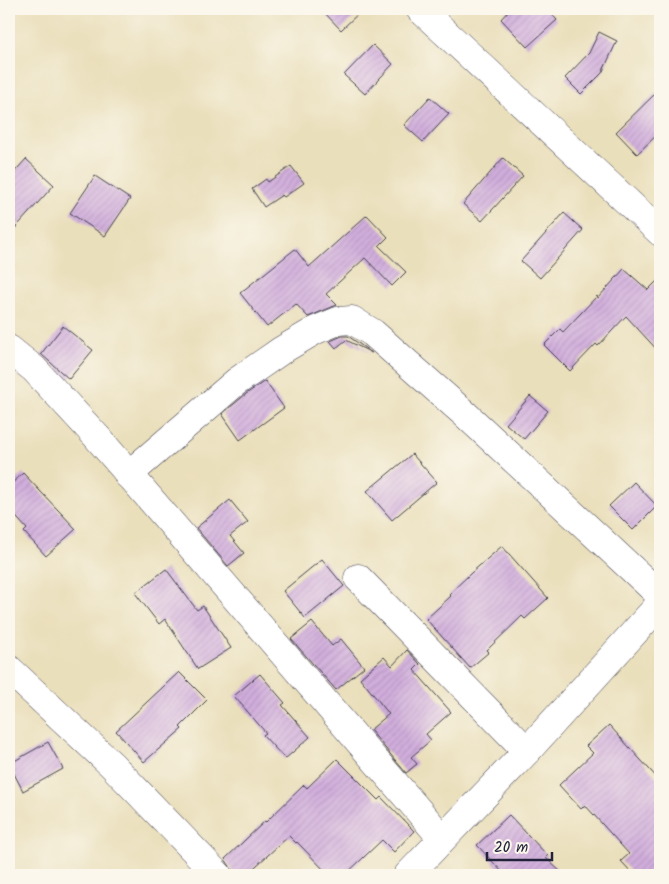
<svg xmlns="http://www.w3.org/2000/svg" width="669" height="884" font-family="Kalam,sans-serif">
<style>
.building{fill:url(#building-hatch)}
.lines{fill:none;stroke-linecap:round;stroke-linejoin:round}
.minor-casing{stroke:#403e4e;stroke-width:29}
.minor{stroke:#fff;stroke-width:28}
</style>
<defs>
<pattern id="building-hatch" width="6" height="6" patternUnits="userSpaceOnUse" patternTransform="scale(1.25)"><rect width="6" height="6" fill="#d1aedc"/><path d="M-1 1l2-2M0 6l6-6M5 7l2-2" fill="none" stroke="#b395be"/></pattern>
</defs>
<rect width="100%" height="100%" fill="#fbf7ec"/>
<filter id="ink" filterUnits="userSpaceOnUse"><feTurbulence type="fractalNoise" baseFrequency=".02" numOctaves="2"/><feDisplacementMap in="SourceGraphic" scale="10" xChannelSelector="R" yChannelSelector="G"/><feConvolveMatrix kernelMatrix="1 2 1 2 8 2 1 2 1" color-interpolation-filters="sRGB"/></filter>
<filter id="wash" filterUnits="userSpaceOnUse"><feTurbulence type="fractalNoise" baseFrequency=".0096" numOctaves="4" result="noise"/><feDisplacementMap in="SourceGraphic" scale="20" xChannelSelector="R" yChannelSelector="G"/><feGaussianBlur stdDeviation="1.12" result="paint"/><feColorMatrix in="noise" values="0 0 0 0 0 0 0 0 0 0 0 0 0 0 0 0 0 1.4 0 .05"/><feComposite in="paint" operator="in"/></filter>
<g filter="url(#wash)">
<rect width="100%" height="100%" fill="#eadfbb"/>
<g id="blocks">
<!-- building -->
<g class="building">
<path d="M 321,9 L 363,9 L 341,30 Z"/>
<path d="M 510,9 L 547,9 L 557,20 L 527,47 L 501,19 Z"/>
<path d="M 599,32 L 617,41 L 602,73 L 581,94 L 565,78 L 589,53 Z"/>
<path d="M 373,45 L 393,64 L 365,94 L 344,75 Z"/>
<path d="M 660,89 L 660,132 L 637,154 L 616,132 Z"/>
<path d="M 430,97 L 449,114 L 423,142 L 404,125 Z"/>
<path d="M 503,158 L 523,176 L 482,221 L 463,204 Z"/>
<path d="M 26,159 L 54,185 L 9,235 L 9,178 Z"/>
<path d="M 291,166 L 304,183 L 284,197 L 282,195 L 264,207 L 252,189 L 266,179 L 268,182 Z"/>
<path d="M 95,176 L 130,199 L 105,236 L 70,213 Z"/>
<path d="M 564,213 L 583,230 L 540,278 L 521,261 Z"/>
<path d="M 367,215 L 388,237 L 379,246 L 406,272 L 392,286 L 365,258 L 326,294 L 337,305 L 308,317 L 296,304 L 267,327 L 240,293 L 295,249 L 309,267 Z"/>
<path d="M 624,269 L 648,290 L 660,278 L 660,353 L 626,316 L 598,346 L 596,344 L 570,371 L 544,345 L 560,329 L 563,332 L 597,296 L 598,298 Z"/>
<path d="M 63,326 L 93,350 L 69,379 L 41,354 Z"/>
<path d="M 342,336 L 348,336 L 372,353 L 346,340 L 336,348 L 330,341 Z"/>
<path d="M 265,381 L 284,408 L 240,440 L 222,414 L 246,394 Z"/>
<path d="M 530,396 L 548,411 L 524,439 L 506,424 Z"/>
<path d="M 412,454 L 437,482 L 392,520 L 367,491 Z"/>
<path d="M 23,473 L 76,529 L 46,556 L 24,532 L 27,529 L 9,509 L 9,486 Z"/>
<path d="M 634,482 L 657,506 L 633,530 L 609,506 Z"/>
<path d="M 230,500 L 248,522 L 230,536 L 244,553 L 228,566 L 196,528 Z"/>
<path d="M 502,546 L 548,598 L 525,619 L 522,616 L 487,650 L 489,652 L 470,668 L 426,619 L 451,596 L 449,594 L 471,573 Z"/>
<path d="M 322,559 L 344,586 L 305,618 L 283,591 Z"/>
<path d="M 166,569 L 197,610 L 203,606 L 231,648 L 198,669 L 165,619 L 159,624 L 135,593 Z"/>
<path d="M 312,622 L 332,646 L 341,639 L 364,667 L 336,690 L 291,639 Z"/>
<path d="M 407,650 L 420,664 L 414,670 L 451,712 L 426,734 L 431,740 L 411,757 L 417,764 L 406,773 L 370,730 L 389,714 L 360,678 L 384,657 L 392,666 Z"/>
<path d="M 179,672 L 207,700 L 180,727 L 182,729 L 144,762 L 116,731 Z"/>
<path d="M 260,674 L 285,703 L 282,705 L 310,737 L 285,759 L 263,735 L 266,733 L 234,696 Z"/>
<path d="M 609,725 L 660,781 L 660,875 L 634,875 L 621,861 L 629,854 L 585,805 L 581,809 L 559,785 L 593,753 L 586,746 Z"/>
<path d="M 48,742 L 63,769 L 23,791 L 9,764 Z"/>
<path d="M 337,759 L 378,800 L 381,797 L 414,831 L 394,852 L 382,840 L 345,875 L 329,875 L 297,842 L 296,843 L 289,836 L 246,875 L 233,875 L 233,871 L 225,859 L 265,821 L 266,822 L 304,785 L 307,788 Z"/>
<path d="M 509,815 L 548,856 L 546,858 L 564,875 L 505,875 L 477,845 Z"/>
</g>
</g>
</g>
<g filter="url(#ink)">
<use href="#blocks" fill-opacity="0" stroke="#403e4e" stroke-width="1"/>
<g class="lines">
<!-- minor casing -->
<g class="minor-casing">
<g id="minor">
<path d="M 420,9 L 660,232"/>
<path d="M 9,349 L 34,369 L 97,437 L 442,838"/>
<path d="M 128,475 L 236,382 L 282,350 L 316,330 L 338,321 L 352,320 L 373,333 L 466,415 L 660,595"/>
<path d="M 358,578 L 527,751"/>
<path d="M 9,669 L 112,765 L 218,875"/>
<path d="M 408,875 L 527,751 L 660,604"/>
</g>
</g>
<!-- minor -->
<use href="#minor" class="minor"/>
</g>
</g>
<!-- margin -->
<rect width="669" height="884" fill="none" stroke="#fbf7ec" stroke-width="30"/>
<!-- scale -->
<path d="M487 852v8h65v-8" fill="none" stroke="#22223b" stroke-width="2.5"/>
<text x="494" y="852" font-size="15" fill="#22223b" stroke="#fbf7ec" stroke-width="4" paint-order="stroke">20 m</text>
</svg>
